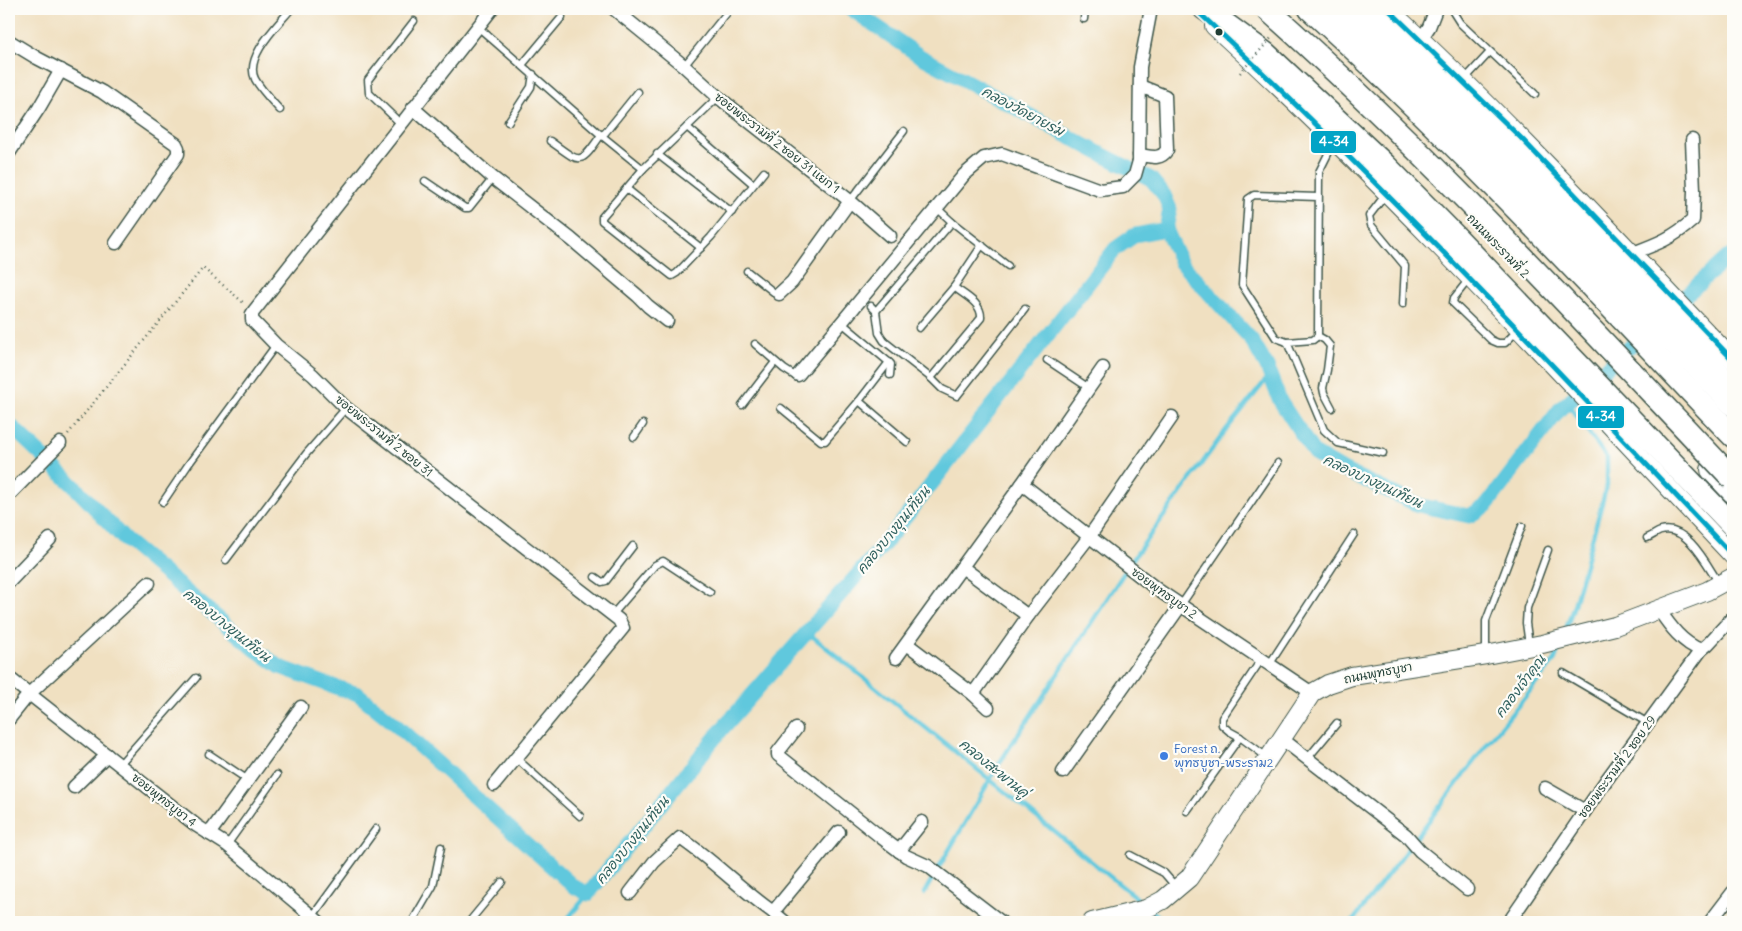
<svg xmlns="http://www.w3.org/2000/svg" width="1742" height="931" font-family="Delius,'Playpen Sans Thai',sans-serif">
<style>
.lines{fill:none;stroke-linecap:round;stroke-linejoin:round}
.stream{stroke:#60c8dd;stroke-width:4.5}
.canal{stroke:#60c8dd;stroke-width:15}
.service-casing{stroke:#3e5549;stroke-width:9}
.minor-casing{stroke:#3e5549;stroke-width:15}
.secondary-casing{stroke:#3e5549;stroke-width:20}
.trunk-casing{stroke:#3e5549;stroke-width:22}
.motorway-casing{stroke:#3e5549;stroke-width:25}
.path{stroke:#3e5549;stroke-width:2.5;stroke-dasharray:1 4;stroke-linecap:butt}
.service{stroke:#fff;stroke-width:6}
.minor{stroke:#fff;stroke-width:12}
.secondary{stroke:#fff;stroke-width:18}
.trunk{stroke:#fff;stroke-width:20}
.motorway{stroke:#fff;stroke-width:22}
.motorway-bridge-casing{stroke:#3e5549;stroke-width:25;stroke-linecap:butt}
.path-bridge{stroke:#3e5549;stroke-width:2.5;stroke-dasharray:1 4;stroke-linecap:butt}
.motorway-bridge{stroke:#fff;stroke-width:22}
.bus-1-casing{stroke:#fdfcf7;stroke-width:9}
.bus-1{stroke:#02a4c6;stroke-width:5}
.bus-dot{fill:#1f3d34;stroke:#fdfcf7;stroke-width:2}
.shop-dot{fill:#3f7fe0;stroke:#fdfcf7;stroke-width:2}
.labels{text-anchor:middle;stroke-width:4.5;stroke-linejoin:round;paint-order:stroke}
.street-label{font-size:12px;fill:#1f3d34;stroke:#fdfcf7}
.shop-label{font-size:12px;fill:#366cbe;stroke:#fdfcf7;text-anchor:start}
.water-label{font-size:14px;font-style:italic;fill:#2f605e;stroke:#fdfcf7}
.line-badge{stroke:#fdfcf7;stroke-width:2}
.badge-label{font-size:14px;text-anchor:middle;font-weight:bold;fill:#fff}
</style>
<rect width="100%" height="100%" fill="#fdfcf7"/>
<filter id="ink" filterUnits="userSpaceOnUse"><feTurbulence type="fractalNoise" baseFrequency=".02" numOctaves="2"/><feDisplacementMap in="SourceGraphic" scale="10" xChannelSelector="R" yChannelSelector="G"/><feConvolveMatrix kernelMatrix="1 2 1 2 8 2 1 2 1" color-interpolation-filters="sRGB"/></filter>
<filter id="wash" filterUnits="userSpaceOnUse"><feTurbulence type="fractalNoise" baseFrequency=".0096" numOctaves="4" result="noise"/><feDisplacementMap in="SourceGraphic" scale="20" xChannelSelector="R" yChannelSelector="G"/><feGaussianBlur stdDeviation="1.12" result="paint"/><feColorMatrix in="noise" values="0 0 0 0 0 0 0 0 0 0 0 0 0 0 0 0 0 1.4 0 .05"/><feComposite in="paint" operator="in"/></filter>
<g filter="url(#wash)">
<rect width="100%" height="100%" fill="#f0e0c1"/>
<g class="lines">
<!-- stream -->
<g class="stream">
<path d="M 807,632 L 1144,904"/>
<path d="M 1564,635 L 1574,605 L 1607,485 L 1607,458 L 1567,403"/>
<path d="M 924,893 L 1002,759 L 1135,556 L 1226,430 L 1270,375"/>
<path d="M 1152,911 L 1166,922"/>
<path d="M 565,922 L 588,894"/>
<path d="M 1352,922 L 1488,743 L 1555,660 L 1560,644"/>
</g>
<!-- canal -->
<g class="canal">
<path d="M 851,9 L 920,56 L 1101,154 L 1151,179 L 1164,195 L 1170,209 L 1166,229"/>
<path d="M 1669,311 L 1729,256 L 1733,254"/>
<path d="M 9,424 L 73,485 L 125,540 L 256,650 L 280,667 L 329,685 L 358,694 L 389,719 L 573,886 L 588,894 L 723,728 L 887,541 L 1115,249 L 1135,235 L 1166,229 L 1181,263 L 1251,339 L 1267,367 L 1280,401 L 1314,453 L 1343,470 L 1418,505 L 1469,516 L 1486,506 L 1560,409 L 1647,331"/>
</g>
</g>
</g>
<g filter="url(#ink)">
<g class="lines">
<!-- service casing -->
<g class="service-casing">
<g id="service">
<path d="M 1453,9 L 1453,12 L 1460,23 L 1535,94"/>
<path d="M 1084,19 L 1085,9"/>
<path d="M 478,27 L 601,135 L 605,133 L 638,92"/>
<path d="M 522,65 L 562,17"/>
<path d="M 684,66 L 730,9"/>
<path d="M 1464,80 L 1490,52"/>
<path d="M 280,110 C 272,101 261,90 255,79 C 244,57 278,25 291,9"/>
<path d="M 508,122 L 531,87 L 533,74"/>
<path d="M 400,123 L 369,93 L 368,80 L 414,21"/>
<path d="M 687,127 L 718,97"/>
<path d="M 550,141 C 581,163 579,167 601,135 L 643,169 L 687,127 L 753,184"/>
<path d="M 657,154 L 732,212"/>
<path d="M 643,169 L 602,217 L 602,221 L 672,276 L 677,273 L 711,237 L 764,172"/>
<path d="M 425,181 L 465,208 L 469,208 L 493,178"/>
<path d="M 627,189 L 701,248"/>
<path d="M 1386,194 L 1369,216 L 1371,225 L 1405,266 L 1403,304"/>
<path d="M 1318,197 L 1254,195 L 1248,199 L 1242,285 L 1276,338 L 1287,342 L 1313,340 L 1318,336 L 1319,172 L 1328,154 L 1330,141"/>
<path d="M 850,201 L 904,131"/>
<path d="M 937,208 L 952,222"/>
<path d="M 747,271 L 776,294 L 779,294"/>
<path d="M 1469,279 L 1454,298 L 1453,303 L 1491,340 L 1498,343 L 1505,343 L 1518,330"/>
<path d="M 871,306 L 876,311 L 952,222 L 1008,266"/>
<path d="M 876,311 L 879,333 L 884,341 L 931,378 L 942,389 L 957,396 L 1025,309"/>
<path d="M 842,323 L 891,364 L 890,375"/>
<path d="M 919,328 L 954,287"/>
<path d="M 1318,336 L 1325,340 L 1330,346 L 1327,370 L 1323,388 L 1324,393 L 1332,408"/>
<path d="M 1287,342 L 1324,430 L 1338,443 L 1383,453"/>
<path d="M 755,344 L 784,369 L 795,376 L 798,375"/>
<path d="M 1047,360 L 1089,388"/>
<path d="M 931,378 L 981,318 C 982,303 964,295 954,287 L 982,245"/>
<path d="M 859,401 L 907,442"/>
<path d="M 742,405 L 775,362"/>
<path d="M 781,408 L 821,441 L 825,441 L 859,401 L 889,362"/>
<path d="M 634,437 L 643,424"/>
<path d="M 163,502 L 188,465 L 276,345"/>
<path d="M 1647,538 C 1652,536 1657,532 1661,531 C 1687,524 1707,565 1719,583"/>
<path d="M 226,560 L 306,454 L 346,408"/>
<path d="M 595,577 L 602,582 L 606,581 L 633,546"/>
<path d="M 1181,605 L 1278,463"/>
<path d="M 613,614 L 655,565 L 663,561 L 710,592"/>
<path d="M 1529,645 L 1526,623 L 1527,608 L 1548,550"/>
<path d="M 1486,653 L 1486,621 L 1522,526"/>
<path d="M 1269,665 L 1354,534"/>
<path d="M 1563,673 L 1648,723"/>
<path d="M 1240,737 L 1229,731 L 1222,725 L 1222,718 L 1261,660"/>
<path d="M 209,754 L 248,780"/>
<path d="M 516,758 L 580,816"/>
<path d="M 1307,759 L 1337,723"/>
<path d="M 119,765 L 196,678"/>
<path d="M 1187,811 L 1240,737 L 1268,758"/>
<path d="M 227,845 L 277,775"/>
<path d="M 1130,855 L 1164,873 L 1176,887"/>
<path d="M 312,917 L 376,829"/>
<path d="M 412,922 L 433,886 L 441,847"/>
<path d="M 469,922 L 502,882"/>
</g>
</g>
<!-- minor casing -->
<g class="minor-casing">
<g id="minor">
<path d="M 492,9 L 254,311 L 252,314 L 252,320 L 276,345 L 313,375 L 346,408 L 619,620 L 623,628 L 494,785"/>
<path d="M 614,9 L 684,66 L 718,97 L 850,201 L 792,282 L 779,294"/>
<path d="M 1421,39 L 1429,27 L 1436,9"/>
<path d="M 9,41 L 37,58 L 102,92 L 176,144 L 178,148 L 178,154 L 116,243"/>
<path d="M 413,108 L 493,178 L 571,239 L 638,296 L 648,306 L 667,321"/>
<path d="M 9,153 L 39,108 L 61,70"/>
<path d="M 1139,155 C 1149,156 1160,161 1167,150 L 1165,96 L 1140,86"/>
<path d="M 850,201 L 890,236"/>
<path d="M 1633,253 C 1657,244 1673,238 1693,220 L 1694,191 L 1692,140"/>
<path d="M 798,375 L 964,175 L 984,158 L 1002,154 L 1100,190 L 1123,187 L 1135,175 L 1139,161 L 1140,67 L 1151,9"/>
<path d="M 1022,484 L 1158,590 L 1312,693"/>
<path d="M 9,495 L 60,443"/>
<path d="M 962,567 L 1028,616"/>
<path d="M 9,582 L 50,539"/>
<path d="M 1659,610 C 1670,626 1682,643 1701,650"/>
<path d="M 907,644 L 973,694 L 988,708"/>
<path d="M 896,658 L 1022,484 L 1103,368"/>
<path d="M 9,678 L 197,826 L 227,845 L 319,922"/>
<path d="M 973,694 L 1028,616 L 1089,537 L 1172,417"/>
<path d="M 9,719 L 29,694 L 149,583"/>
<path d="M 796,729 L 778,752 L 778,755 L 882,838 L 906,856 L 928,866 L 1001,922"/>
<path d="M 1282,739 L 1406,835 L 1420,851 L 1467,889"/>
<path d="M 1063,772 L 1181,605"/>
<path d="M 74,787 L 107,755"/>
<path d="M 1545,788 L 1585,811"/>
<path d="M 209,834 L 301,707"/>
<path d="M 899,851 L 922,822"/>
<path d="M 630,893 L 654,862 L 680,838 C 713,860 740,889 773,912"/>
<path d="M 785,922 L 773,912 L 839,832"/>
<path d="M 1509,922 L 1605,782 L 1701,650 L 1708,644 L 1733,617"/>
<path d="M 1710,922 L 1733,892"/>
</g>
</g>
<!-- secondary casing -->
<g class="secondary-casing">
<g id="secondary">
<path d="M 1388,9 C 1509,120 1620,242 1733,360"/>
<path d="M 1214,26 C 1396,193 1563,376 1733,556"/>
<path d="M 1092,922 L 1146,909 L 1163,900 L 1189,878 L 1312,693 L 1328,684 L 1352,676 L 1486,655 L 1542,644 L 1615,626 L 1707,591 L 1733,577"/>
</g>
</g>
<!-- trunk casing -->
<g class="trunk-casing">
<g id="trunk">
<path d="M 1331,9 L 1391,61 L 1580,246 L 1733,406"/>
<path d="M 1711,470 L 1733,493"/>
</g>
</g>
<!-- motorway casing -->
<g class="motorway-casing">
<g id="motorway">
<path d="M 1205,9 L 1265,53 L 1385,165 L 1459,240 L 1733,526"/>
<path d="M 1310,9 C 1459,143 1595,291 1733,436"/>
<path d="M 1361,9 C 1492,128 1612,259 1733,388"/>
</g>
</g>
<!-- path -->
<path class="path" d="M 68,434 L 203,268 L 245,304"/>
<!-- service -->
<use href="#service" class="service"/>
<!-- minor -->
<use href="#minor" class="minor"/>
<!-- secondary -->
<use href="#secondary" class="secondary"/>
<!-- trunk -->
<use href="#trunk" class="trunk"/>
<!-- motorway -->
<use href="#motorway" class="motorway"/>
<!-- motorway-bridge casing -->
<g class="motorway-bridge-casing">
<path id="motorway-bridge" d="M 1267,9 C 1432,156 1581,319 1733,479"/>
</g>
<!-- path-bridge -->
<path class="path-bridge" d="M 1240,73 L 1273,36"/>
<!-- motorway-bridge -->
<use href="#motorway-bridge" class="motorway-bridge"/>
<!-- bus-1 casing -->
<g class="bus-1-casing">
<g id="bus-1">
<path d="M 1195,9 C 1383,183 1557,370 1733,556"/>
<path d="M 1388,9 L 1521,138 L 1733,360"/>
</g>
</g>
<!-- bus-1 -->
<use href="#bus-1" class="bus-1"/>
</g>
</g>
<!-- markers -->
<circle class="bus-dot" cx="1219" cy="32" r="4.5"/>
<circle class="shop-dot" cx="1164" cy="756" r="5"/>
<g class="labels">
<!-- street labels -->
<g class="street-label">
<text transform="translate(777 143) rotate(38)" y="4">ซอยพระรามที่ 2 ซอย 31 แยก 1</text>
<text transform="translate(1498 246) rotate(46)" y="4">ถนนพระรามที่ 2</text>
<text transform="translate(384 436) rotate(39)" y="4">ซอยพระรามที่ 2 ซอย 31</text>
<text transform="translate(1164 593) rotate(36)" y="4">ซอยพุทธบูชา 2</text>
<text transform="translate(1378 673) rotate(-11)" y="4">ถนนพุทธบูชา</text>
<text transform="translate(1617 767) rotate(-54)" y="4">ซอยพระรามที่ 2 ซอย 29</text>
<text transform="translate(164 800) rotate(38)" y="4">ซอยพุทธบูชา 4</text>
</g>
<!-- shop labels -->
<g class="shop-label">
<text x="1174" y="753">Forest ถ.<tspan x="1174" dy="14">พุทธบูชา-พระราม2</tspan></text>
</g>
<!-- water labels -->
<g class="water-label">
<text transform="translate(1023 111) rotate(28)" y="5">คลองวัดยายร่ม</text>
<text transform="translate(1373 481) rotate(25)" y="5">คลองบางขุนเทียน</text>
<text transform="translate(893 530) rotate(-51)" y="5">คลองบางขุนเทียน</text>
<text transform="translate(227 625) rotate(39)" y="5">คลองบางขุนเทียน</text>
<text transform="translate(1520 686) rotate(-53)" y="5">คลองเจ้าคุณ</text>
<text transform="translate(994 768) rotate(39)" y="5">คลองสะพานคู่</text>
<text transform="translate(632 840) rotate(-51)" y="5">คลองบางขุนเทียน</text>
</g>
</g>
<g class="line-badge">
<rect x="1310" y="130" width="47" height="24" rx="5" fill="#02a4c6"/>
<rect x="1577" y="405" width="48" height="24" rx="5" fill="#02a4c6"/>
</g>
<g class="badge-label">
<text x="1334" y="146">4-34</text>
<text x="1601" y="421">4-34</text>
</g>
<!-- margin -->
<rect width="1742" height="931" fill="none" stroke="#fdfcf7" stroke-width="30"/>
</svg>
